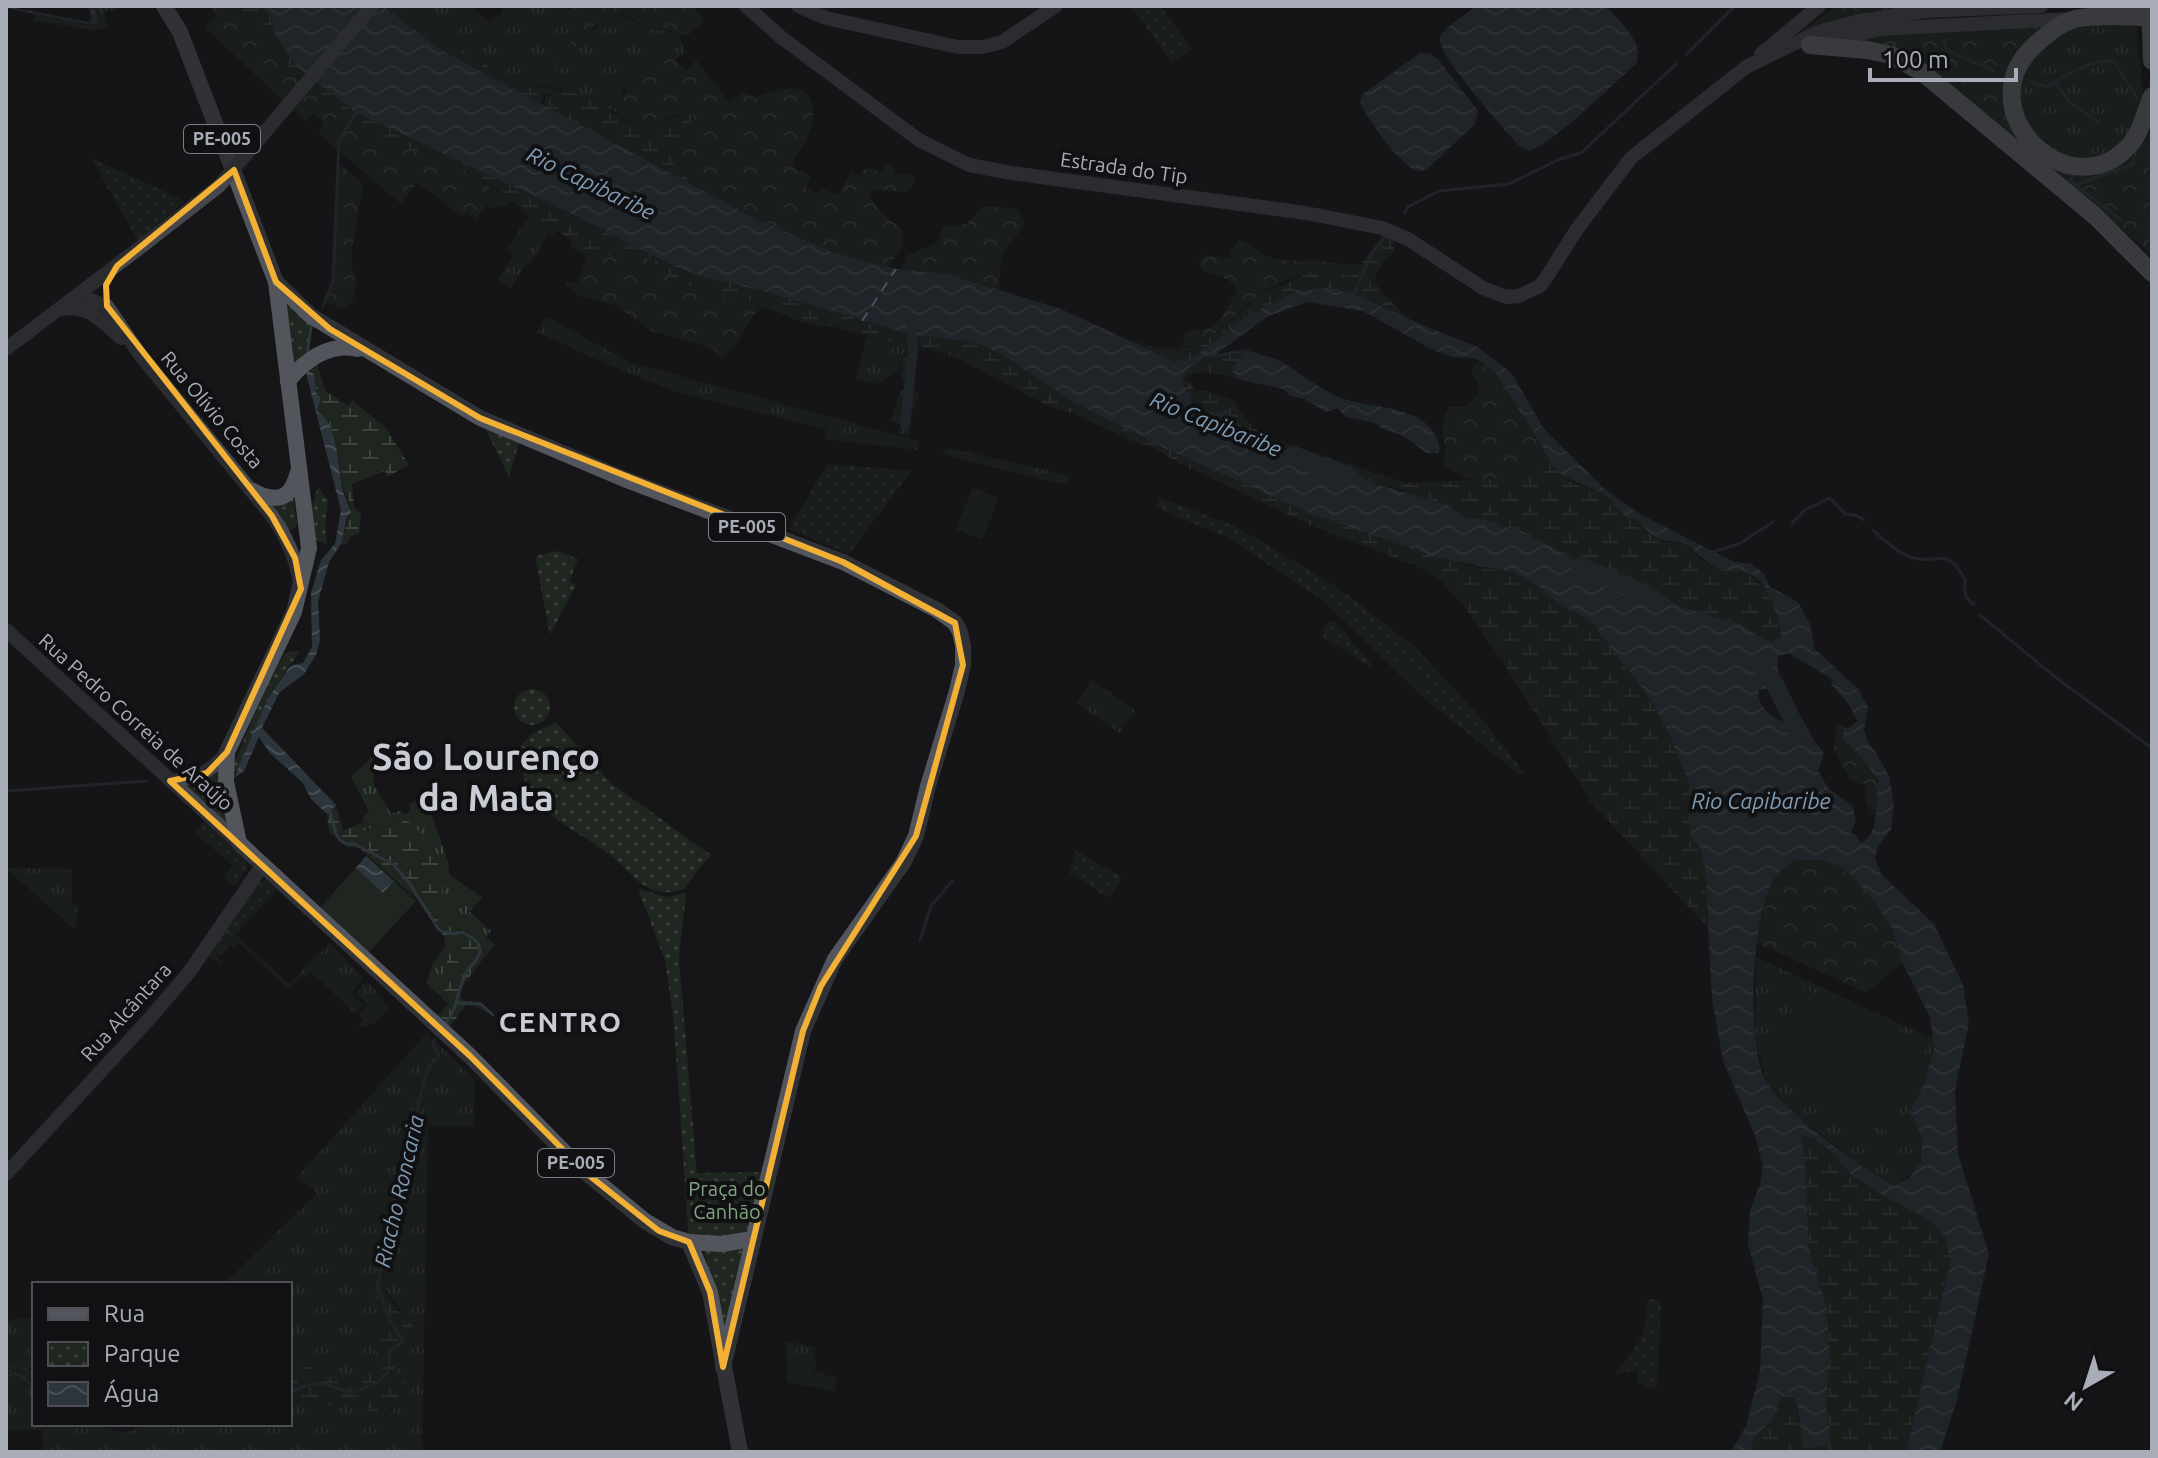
<svg xmlns="http://www.w3.org/2000/svg" width="2158" height="1458" font-family="Ubuntu,sans-serif">
<style>
.grass{fill:url(#grass-tufts)}
.forest{fill:url(#forest-crowns)}
.wetland{fill:url(#wetland-marsh)}
.park{fill:url(#park-dots)}
.pitch{fill:#1e261f}
.water{fill:url(#water-waves);fill-rule:evenodd}
.lines{fill:none;stroke-linecap:round;stroke-linejoin:round}
.stream{stroke:#2c353c;stroke-width:3}
.canal{stroke:#2c353c;stroke-width:10}
.river{stroke:#2c353c;stroke-width:18}
.ferry{stroke:#7f9bb3;stroke-width:2;stroke-dasharray:10 8;stroke-linecap:butt}
.secondary{stroke:#45474d;stroke-width:14}
.primary{stroke:#53555c;stroke-width:16}
.highway{stroke:#63666e;stroke-width:18}
.secondary-bridge{stroke:#45474d;stroke-width:14}
.highway-bridge{stroke:#63666e;stroke-width:18}
.marked{fill:none;stroke:#f2b134;stroke-width:6;stroke-linejoin:round}
.labels{text-anchor:middle;stroke-width:8;stroke-linejoin:round;paint-order:stroke}
.shield{fill:#111113;stroke:#7b7e86;stroke-width:2}
.shield-label{font-size:18px;font-weight:bold;fill:#a8adb8}
.street-label{font-size:20px;fill:#a8adb8;stroke:#111113}
.park-label{font-size:20px;fill:#7fa381;stroke:#111113}
.water-label{font-size:22px;font-style:italic;fill:#7f9bb3;stroke:#111113}
.district-label{font-size:28px;font-weight:bold;letter-spacing:2px;fill:#c9ccd4;stroke:#111113}
.town-label{font-size:36px;font-weight:bold;fill:#c9ccd4;stroke:#111113}
</style>
<defs>
<pattern id="grass-tufts" width="24" height="20" patternUnits="userSpaceOnUse" patternTransform="scale(2)"><rect width="24" height="20" fill="#1e261f"/><path d="M3 7l-1-3M5 7V3M7 7l1-3M15 17l-1-3M17 17v-4M19 17l1-3" fill="none" stroke="#3c433d"/></pattern>
<pattern id="forest-crowns" width="20" height="18" patternUnits="userSpaceOnUse" patternTransform="scale(2)"><rect width="20" height="18" fill="#1e261f"/><path d="M2 6a3 3 0 1 1 6 0M12 15a3 3 0 1 1 6 0" fill="none" stroke="#3c433d"/></pattern>
<pattern id="wetland-marsh" width="20" height="14" patternUnits="userSpaceOnUse" patternTransform="scale(2)"><rect width="20" height="14" fill="#1e261f"/><path d="M1 5h8M5 5V1M11 12h8M15 12V8" fill="none" stroke="#3c433d"/></pattern>
<pattern id="park-dots" width="8" height="8" patternUnits="userSpaceOnUse" patternTransform="scale(2)"><rect width="8" height="8" fill="#1e261f"/><path d="M2 2h.1M6 6h.1" fill="none" stroke="#3c433d" stroke-width="1.8" stroke-linecap="round"/></pattern>
<pattern id="water-waves" width="16" height="10" patternUnits="userSpaceOnUse" patternTransform="scale(2)"><rect width="16" height="10" fill="#2c353c"/><path d="M0 5q4-4 8 0t8 0" fill="none" stroke="#485056"/></pattern>
</defs>
<rect width="100%" height="100%" fill="#161618"/>
<!-- grass -->
<g class="grass">
<path d="M 93,6 L 131,6 L 103,12 L 108,28 L 95,30 L 34,21 L 35,14 L 93,26 L 99,21 Z"/>
<path d="M 402,6 L 471,6 L 490,23 L 499,16 L 505,6 L 560,6 L 576,10 L 584,27 L 572,38 L 547,83 L 548,87 C 535,86 521,87 510,83 C 498,79 494,71 485,64 C 462,48 414,32 402,6 Z"/>
<path d="M 615,14 C 629,15 634,24 646,28 C 658,31 664,28 679,35 L 686,52 L 675,60 L 663,50 L 623,92 L 620,114 L 571,92 L 555,88 C 560,56 588,29 615,14 Z"/>
<path d="M 2089,26 L 2136,26 L 2144,104 L 2138,124 L 2116,152 L 2086,160 L 2048,151 L 2019,112 L 2020,78 L 2030,58 L 2063,31 Z"/>
<path d="M 527,220 L 548,234 L 530,265 L 526,263 L 511,289 L 497,281 L 513,256 L 506,249 Z"/>
<path d="M 546,316 L 629,362 L 919,441 L 917,450 L 824,439 L 826,429 L 676,392 L 602,362 L 537,332 Z"/>
<path d="M 867,336 L 909,346 L 899,369 L 877,384 L 856,379 Z"/>
<path d="M 909,389 L 916,390 L 919,394 L 911,416 L 910,436 L 898,433 L 901,424 L 891,421 L 900,391 Z"/>
<path d="M 948,448 L 1068,475 L 1069,481 L 1066,484 L 1053,482 L 941,454 Z"/>
<path d="M 1092,680 L 1135,710 L 1119,733 L 1076,703 Z"/>
<path d="M 373,756 L 374,785 L 391,814 L 400,811 L 405,814 L 410,812 L 409,804 L 426,798 L 448,862 L 450,875 L 483,898 L 469,911 L 491,931 L 486,937 L 495,945 L 485,956 L 484,949 L 460,929 L 450,929 L 439,920 C 444,863 446,861 405,820 L 377,829 L 374,826 L 366,831 L 354,826 L 364,822 L 363,817 L 369,811 L 351,777 Z"/>
<path d="M 6,868 L 72,869 L 72,904 L 78,905 L 75,930 Z"/>
<path d="M 235,934 L 289,984 L 330,943 L 363,978 L 351,993 L 363,1005 L 355,1013 L 311,972 L 306,978 L 303,976 L 288,990 L 240,943 L 234,949 L 230,945 L 218,957 L 216,956 Z"/>
<path d="M 445,947 L 447,962 L 443,988 L 449,1004 L 426,983 L 432,965 Z"/>
<path d="M 1756,957 L 1933,1039 C 1935,1055 1929,1074 1922,1089 C 1919,1094 1914,1099 1912,1105 C 1908,1116 1917,1126 1920,1135 C 1929,1158 1912,1176 1894,1186 L 1875,1177 L 1796,1114 L 1767,1084 L 1755,1039 Z"/>
<path d="M 364,983 L 369,984 L 385,1000 L 383,1003 L 389,1008 L 374,1023 L 361,1028 L 358,1026 L 363,1020 L 359,1016 L 368,1005 L 356,993 Z"/>
<path d="M 427,1033 L 432,1038 L 430,1046 L 434,1054 L 432,1060 L 423,1067 L 370,1292 L 387,1314 C 386,1326 376,1332 375,1343 C 375,1347 376,1351 375,1355 C 372,1370 352,1387 337,1380 C 319,1373 311,1362 290,1367 L 290,1284 L 224,1284 L 317,1193 L 297,1177 Z"/>
<path d="M 440,1046 L 474,1079 L 474,1127 L 428,1126 L 422,1452 L 43,1452 L 42,1429 L 6,1430 L 6,1375 C 31,1385 34,1398 34,1424 L 98,1425 L 125,1433 L 149,1424 L 193,1424 L 194,1427 L 211,1427 L 210,1424 L 290,1424 L 290,1408 C 333,1394 347,1403 386,1416 C 399,1406 402,1400 406,1384 L 392,1366 L 394,1359 L 403,1348 C 412,1347 414,1342 416,1334 L 382,1284 L 431,1068 L 436,1066 L 442,1055 Z"/>
<path d="M 34,1317 L 34,1373 L 29,1368 L 11,1370 L 6,1365 L 6,1320 Z"/>
<path d="M 786,1341 L 815,1347 L 814,1355 L 817,1357 L 814,1371 L 833,1377 L 837,1375 L 835,1391 L 787,1382 Z"/>
</g>
<!-- forest -->
<g class="forest">
<path d="M 210,6 L 242,6 L 254,26 L 273,35 L 291,72 L 331,102 L 409,149 L 457,166 L 511,200 L 503,207 L 499,206 L 493,209 L 487,205 L 476,219 L 468,214 L 461,216 L 417,182 L 401,204 L 318,133 L 324,123 L 312,113 L 305,122 L 205,27 L 216,15 Z"/>
<path d="M 560,6 L 691,6 L 703,16 L 704,22 L 688,35 L 679,35 L 664,28 L 645,28 L 627,15 L 616,14 L 611,29 L 595,25 C 578,43 559,63 555,88 L 548,87 L 547,83 C 556,62 566,43 584,27 L 576,10 Z"/>
<path d="M 1837,6 L 1946,6 L 1871,11 L 1838,19 L 1799,33 Z"/>
<path d="M 2045,26 C 1999,62 2009,75 2012,127 L 2095,173 C 2126,163 2134,156 2152,130 L 2152,255 L 1937,72 C 1908,55 1882,42 1848,40 L 1918,32 Z"/>
<path d="M 664,50 L 688,71 L 696,60 L 730,103 L 744,92 L 755,98 C 779,85 818,78 813,120 C 811,135 798,152 791,166 L 811,176 L 806,187 L 817,194 L 821,188 L 838,196 L 851,172 L 861,175 L 865,169 L 882,171 L 886,165 L 890,166 L 894,169 L 892,174 L 913,175 L 916,178 L 911,190 L 907,192 L 874,190 L 868,196 L 886,217 L 902,229 C 906,247 898,255 886,267 L 840,257 L 723,208 L 674,168 L 670,157 L 675,142 L 692,117 L 677,115 L 642,129 L 620,114 C 625,79 639,73 664,50 Z"/>
<path d="M 343,166 L 361,182 L 363,188 C 358,208 356,230 352,251 C 348,273 364,282 349,307 L 342,309 L 325,301 L 333,281 L 337,167 Z"/>
<path d="M 991,206 L 1017,209 L 1025,222 C 1020,233 1012,240 1006,250 C 999,262 1000,277 999,290 L 947,274 L 902,270 L 906,256 L 937,243 L 944,226 L 967,224 L 982,207 Z"/>
<path d="M 1239,240 C 1258,245 1259,254 1272,258 C 1289,263 1307,259 1324,261 C 1338,263 1348,266 1362,264 L 1354,274 L 1347,277 C 1323,264 1280,280 1259,295 C 1233,314 1216,343 1182,347 L 1185,334 C 1194,328 1202,331 1210,327 C 1223,320 1230,303 1237,290 L 1229,280 L 1204,272 L 1198,263 L 1204,255 L 1230,258 L 1231,252 Z"/>
<path d="M 634,252 L 667,268 L 670,272 L 669,279 L 676,284 L 703,284 L 719,297 L 746,299 L 764,307 C 741,319 745,348 720,357 L 712,348 L 652,331 L 614,305 L 579,296 L 565,284 L 565,281 L 577,284 L 588,255 L 610,256 Z"/>
<path d="M 1475,364 L 1484,365 L 1495,372 L 1543,448 C 1538,458 1531,473 1519,478 C 1497,486 1459,481 1444,464 C 1443,457 1446,450 1445,444 C 1441,429 1440,422 1450,407 L 1465,407 L 1478,395 L 1480,388 L 1471,371 Z"/>
<path d="M 1843,725 L 1847,729 L 1844,731 L 1845,742 L 1867,763 L 1879,781 L 1874,815 L 1865,802 L 1865,785 L 1850,780 L 1834,749 L 1837,726 Z"/>
<path d="M 1795,860 L 1823,860 L 1844,868 L 1874,901 L 1893,930 L 1902,962 L 1867,993 L 1757,943 L 1767,892 L 1776,874 Z"/>
</g>
<!-- wetland -->
<g class="wetland">
<path d="M 242,6 L 262,7 L 273,20 L 275,34 L 297,67 L 355,112 L 580,218 L 670,265 L 707,278 L 766,292 L 911,335 L 973,342 L 999,353 L 1075,403 L 1166,449 L 1304,511 L 1470,566 L 1514,573 L 1537,585 L 1552,599 L 1591,621 L 1629,669 L 1650,699 L 1669,734 L 1689,783 L 1695,805 L 1689,825 L 1691,836 L 1701,849 L 1705,866 L 1707,927 L 1591,802 L 1504,664 L 1461,602 L 1439,579 L 1416,566 L 1315,527 L 1179,463 L 1153,447 L 1132,441 L 1072,413 L 1052,408 L 957,358 L 919,346 L 913,381 L 910,387 L 901,381 L 901,366 L 908,346 L 832,326 L 816,326 L 804,323 L 746,299 L 718,297 L 703,284 L 691,286 L 671,283 L 667,268 L 634,252 L 610,256 L 586,255 L 570,247 L 572,241 L 557,230 L 553,235 L 544,233 L 527,220 L 530,216 L 498,190 L 457,166 L 409,149 L 352,117 L 291,72 L 273,35 L 254,26 Z"/>
<path d="M 384,6 L 402,6 C 413,33 466,48 487,65 C 494,71 496,78 505,81 C 524,89 546,86 565,91 C 595,98 616,115 642,129 L 693,112 L 693,117 L 675,142 L 670,157 C 675,170 686,174 692,185 L 543,106 L 546,97 L 552,93 L 543,95 L 539,106 L 467,75 L 392,17 Z"/>
<path d="M 1383,235 L 1394,239 C 1398,260 1376,259 1375,282 L 1381,291 L 1408,319 L 1354,294 L 1296,291 L 1249,315 L 1198,354 L 1175,362 L 1122,337 C 1146,346 1175,355 1200,343 C 1222,333 1239,312 1257,297 C 1269,288 1283,286 1296,279 C 1316,268 1325,265 1347,277 L 1354,274 Z"/>
<path d="M 1247,348 L 1251,351 C 1241,353 1235,363 1233,373 L 1241,380 C 1223,376 1198,365 1184,380 L 1190,383 L 1195,391 L 1209,391 L 1232,400 L 1253,428 L 1276,440 L 1406,483 L 1520,478 L 1535,463 L 1543,448 L 1548,461 L 1569,481 L 1599,491 L 1624,515 L 1639,521 L 1654,536 L 1663,542 L 1686,545 L 1703,561 L 1720,570 L 1742,570 L 1751,574 L 1769,594 L 1777,611 L 1781,637 L 1772,642 L 1762,640 L 1733,620 L 1716,620 L 1676,605 L 1646,585 L 1635,584 L 1628,590 L 1610,584 L 1600,572 L 1518,529 L 1501,527 L 1473,516 L 1462,516 L 1446,504 L 1412,496 L 1401,489 L 1375,484 L 1356,474 L 1352,476 L 1327,466 L 1316,468 L 1305,455 L 1255,437 L 1233,418 L 1228,410 L 1215,414 L 1193,406 L 1191,395 L 1183,385 L 1182,378 L 1188,369 L 1211,355 L 1224,356 Z"/>
<path d="M 317,362 L 325,390 L 348,406 L 352,400 L 387,429 L 409,465 L 387,477 L 385,471 L 352,484 L 354,507 L 361,513 L 359,534 L 351,536 L 347,544 L 341,544 C 342,535 351,515 350,508 C 350,501 344,492 342,485 C 337,465 338,422 317,411 L 320,395 L 316,393 L 315,377 L 310,370 Z"/>
<path d="M 336,804 L 343,831 L 354,826 L 366,831 L 374,826 L 377,829 L 405,820 C 416,825 420,833 427,842 C 448,870 442,888 440,920 C 457,937 480,924 485,956 L 462,987 L 460,998 L 465,1001 L 481,1002 L 494,1016 L 475,1006 L 466,1005 L 449,1028 L 437,1017 L 449,1003 L 442,984 L 447,962 L 444,937 L 416,898 L 359,848 L 347,847 L 329,832 L 327,814 Z"/>
<path d="M 432,1038 L 440,1046 L 441,1061 L 431,1068 L 382,1283 C 385,1291 389,1299 394,1306 C 402,1316 422,1328 413,1343 C 410,1349 403,1348 398,1353 L 392,1366 L 406,1384 L 407,1393 L 392,1411 L 378,1418 L 360,1405 L 330,1405 L 324,1400 L 290,1408 L 290,1367 C 311,1362 319,1373 337,1380 C 352,1387 372,1370 375,1355 C 376,1354 375,1344 375,1343 C 376,1332 386,1326 387,1314 L 370,1292 L 423,1067 L 432,1060 L 434,1054 L 430,1043 Z"/>
<path d="M 1799,1135 L 1814,1139 L 1830,1150 L 1850,1174 L 1887,1198 L 1929,1220 L 1945,1236 L 1950,1261 L 1906,1452 L 1747,1452 L 1758,1433 L 1771,1422 L 1782,1395 L 1791,1391 L 1797,1399 L 1798,1421 L 1830,1424 L 1826,1405 L 1826,1305 L 1809,1248 L 1805,1158 Z"/>
<path d="M 6,1362 L 11,1370 L 26,1367 L 34,1373 L 34,1407 L 24,1384 L 6,1375 Z"/>
</g>
<!-- park -->
<g class="park">
<path d="M 1160,6 L 1192,48 L 1172,63 L 1132,7 Z"/>
<path d="M 91,158 L 185,201 L 138,241 Z"/>
<path d="M 277,290 L 314,327 L 308,330 L 310,354 L 287,372 Z"/>
<path d="M 480,418 L 521,436 L 509,477 Z"/>
<path d="M 827,464 L 911,471 L 849,554 L 789,529 Z"/>
<path d="M 318,487 L 328,500 L 325,524 L 327,545 L 316,540 L 310,513 Z"/>
<path d="M 293,496 L 297,524 L 294,529 L 288,530 L 270,503 Z"/>
<path d="M 1159,497 L 1237,527 L 1334,585 L 1415,647 L 1484,721 L 1525,774 L 1519,774 L 1419,694 L 1324,601 L 1227,537 L 1156,508 Z"/>
<path d="M 558,551 L 578,559 L 569,582 L 576,585 L 550,635 L 535,556 Z"/>
<path d="M 1329,620 L 1337,623 L 1370,662 L 1372,668 L 1323,637 L 1324,629 Z"/>
<path d="M 291,651 L 299,652 L 268,698 L 240,770 L 230,773 L 258,706 L 284,654 Z"/>
<circle cx="532" cy="707" r="18"/>
<path d="M 556,722 L 611,783 L 711,855 L 697,871 L 685,889 C 643,902 635,872 606,852 C 562,820 521,811 519,747 L 532,734 Z"/>
<path d="M 219,767 L 226,824 L 182,782 Z"/>
<path d="M 205,821 L 245,857 L 247,867 L 235,886 L 224,877 L 232,865 L 195,833 Z"/>
<path d="M 1076,851 L 1122,877 L 1109,898 L 1069,873 Z"/>
<path d="M 266,880 L 278,889 L 216,955 L 223,962 L 220,965 L 208,955 L 254,884 Z"/>
<path d="M 638,889 L 667,897 L 686,893 L 679,958 L 697,1173 L 763,1172 L 725,1336 L 702,1243 L 689,1242 L 674,1025 L 665,960 Z"/>
<path d="M 1647,1299 L 1661,1300 L 1657,1388 L 1644,1387 L 1644,1384 L 1638,1383 L 1637,1371 L 1615,1373 C 1638,1347 1648,1334 1647,1299 Z"/>
</g>
<!-- pitch -->
<g class="pitch">
<path d="M 973,487 L 999,498 L 982,540 L 956,529 Z"/>
<path d="M 1402,654 L 1427,679 L 1417,690 L 1391,665 Z"/>
<path d="M 366,856 L 416,901 L 369,952 L 320,908 Z"/>
<path d="M 1801,988 L 1928,1043 L 1889,1133 L 1765,1072 Z"/>
</g>
<!-- water -->
<g class="water">
<path d="M 6,6 L 89,22 L 92,18 L 88,6 L 93,6 L 99,20 L 97,24 L 90,25 L 6,8 Z"/>
<path d="M 261,6 L 383,6 L 441,50 L 756,219 L 832,252 L 896,269 L 947,274 L 1061,309 L 1175,362 L 1198,354 L 1249,315 L 1296,291 L 1325,288 L 1354,294 L 1427,327 L 1478,347 L 1512,374 L 1544,429 L 1607,491 L 1640,514 L 1712,551 L 1735,562 L 1752,564 L 1764,574 L 1770,587 L 1798,602 L 1811,626 L 1814,648 L 1859,690 L 1868,708 L 1864,729 L 1868,743 L 1877,754 L 1889,776 L 1894,803 L 1891,830 L 1878,846 L 1875,859 L 1882,875 L 1934,924 L 1963,985 L 1969,1023 L 1955,1090 L 1958,1154 L 1989,1254 L 1957,1400 L 1940,1452 L 1906,1452 L 1950,1262 L 1945,1236 L 1929,1220 L 1887,1198 L 1850,1174 L 1830,1150 L 1814,1139 L 1800,1135 L 1805,1158 L 1809,1248 L 1826,1305 L 1830,1355 L 1826,1405 L 1830,1424 L 1830,1446 L 1804,1448 C 1800,1431 1800,1403 1791,1391 L 1782,1396 L 1771,1422 L 1758,1433 L 1747,1452 L 1731,1452 L 1746,1426 L 1760,1371 L 1763,1299 L 1748,1245 L 1750,1210 L 1760,1184 L 1763,1167 L 1755,1136 L 1723,1061 L 1712,999 L 1705,866 L 1701,849 L 1691,836 L 1689,825 L 1695,805 L 1689,783 L 1669,734 L 1650,699 L 1591,621 L 1552,599 L 1537,585 L 1514,573 L 1435,557 L 1304,511 L 1166,449 L 1075,403 L 999,353 L 973,342 L 911,335 L 766,292 L 707,278 L 671,265 L 580,218 L 355,112 L 297,67 L 275,34 L 273,20 ZM 1307,302 L 1363,311 L 1433,350 L 1452,357 L 1475,358 L 1495,372 L 1543,448 C 1555,480 1571,478 1598,491 C 1610,497 1616,509 1625,516 C 1634,522 1628,516 1637,520 C 1643,524 1648,533 1655,537 C 1664,543 1674,540 1684,544 C 1697,550 1705,564 1719,569 C 1726,572 1736,569 1743,571 C 1768,577 1779,615 1781,637 L 1772,642 C 1758,638 1749,628 1736,622 C 1721,616 1721,624 1704,611 C 1683,613 1666,596 1649,587 C 1642,584 1636,585 1628,583 L 1628,590 L 1610,584 L 1600,572 L 1518,529 L 1501,527 L 1496,522 L 1462,516 L 1446,504 L 1375,484 L 1365,480 L 1361,475 L 1352,475 L 1335,465 L 1316,468 L 1312,457 C 1283,449 1245,438 1228,410 L 1215,414 L 1193,406 L 1191,395 L 1183,385 L 1182,378 L 1188,369 L 1204,358 L 1215,355 L 1266,317 ZM 1789,653 C 1804,663 1818,670 1833,680 L 1831,686 L 1835,687 C 1838,694 1842,695 1846,701 C 1850,706 1853,714 1858,721 L 1844,731 L 1842,739 C 1857,751 1869,767 1879,781 C 1873,803 1882,832 1861,843 L 1855,834 L 1851,834 L 1856,820 L 1852,805 L 1828,788 L 1818,771 L 1824,753 L 1814,741 L 1803,720 L 1790,706 L 1790,710 L 1786,712 L 1789,720 L 1785,723 C 1772,718 1755,704 1759,689 C 1786,692 1776,673 1778,656 ZM 1795,860 L 1823,860 L 1844,868 L 1874,901 L 1893,930 L 1902,962 L 1930,1017 L 1934,1049 L 1923,1087 L 1912,1105 L 1911,1115 L 1922,1139 L 1921,1160 L 1909,1178 L 1894,1186 C 1861,1169 1791,1116 1769,1086 C 1744,1052 1751,910 1776,876 C 1780,870 1789,865 1795,860 Z"/>
<path d="M 1478,6 L 1606,6 C 1619,22 1645,41 1636,64 C 1614,83 1553,144 1529,151 L 1518,145 C 1504,128 1437,55 1440,38 C 1441,29 1470,12 1478,6 Z"/>
<path d="M 1420,53 L 1430,54 L 1438,59 L 1478,111 L 1475,124 L 1427,169 C 1422,170 1420,172 1415,170 C 1401,165 1364,115 1360,101 L 1364,93 Z"/>
<path d="M 1251,351 C 1260,356 1271,356 1280,361 C 1298,372 1315,385 1334,395 C 1367,411 1432,401 1440,448 L 1438,453 L 1427,453 L 1400,434 L 1384,430 L 1375,423 L 1346,417 L 1337,408 L 1326,412 L 1304,399 L 1290,396 L 1283,389 L 1241,380 L 1233,372 C 1235,363 1240,353 1251,351 Z"/>
<path d="M 305,369 L 314,374 L 316,393 L 321,397 L 317,411 C 336,421 338,462 341,482 C 342,492 348,502 351,513 L 347,517 L 341,544 L 329,562 L 318,602 L 320,640 L 316,655 L 304,674 L 279,693 L 262,728 L 336,805 L 327,814 L 311,799 L 303,783 L 269,752 L 259,737 L 244,771 L 234,778 L 268,698 L 289,668 L 293,665 L 303,663 L 312,647 L 311,593 L 321,560 L 335,544 L 341,510 Z"/>
<path d="M 366,856 L 394,881 L 383,893 L 356,868 Z"/>
</g>
<g class="lines">
<!-- stream -->
<g class="stream">
<path d="M 1944,40 L 1946,50 L 1994,71"/>
<path d="M 1686,55 L 1735,6"/>
<path d="M 2032,82 L 2046,87 C 2065,76 2091,59 2114,61 L 2137,98"/>
<path d="M 2055,83 L 2070,102 L 2099,123"/>
<path d="M 2076,174 L 2069,180 L 2121,220"/>
<path d="M 2076,185 L 2133,164 L 2134,159"/>
<path d="M 1404,213 L 1408,207 L 1439,191 L 1509,184 L 1560,159 L 1581,153 L 1676,64"/>
<path d="M 1354,294 L 1372,253 L 1384,238"/>
<path d="M 323,306 L 333,281 L 339,140 L 356,112"/>
<path d="M 1210,355 C 1223,357 1235,350 1245,352"/>
<path d="M 307,356 L 311,326"/>
<path d="M 1792,523 L 1806,509 L 1830,498 L 1845,514 L 1855,515 L 1864,520"/>
<path d="M 1873,530 C 1884,540 1895,551 1910,557 C 1941,567 1943,543 1965,579 C 1965,592 1962,596 1974,604"/>
<path d="M 1709,553 L 1739,544 L 1773,522"/>
<path d="M 1980,615 L 2059,680 L 2152,748"/>
<path d="M 6,791 L 146,781"/>
<path d="M 329,808 L 336,834 L 341,841 L 347,844 L 355,844 L 394,865 L 410,884 L 439,930 L 452,934 L 462,932 C 469,936 479,940 480,949 C 481,957 471,965 467,971 C 457,990 458,1008 445,1025"/>
<path d="M 920,940 L 931,906 L 952,881"/>
<path d="M 458,1003 L 481,1004 L 493,1015"/>
<path d="M 6,1370 C 19,1376 28,1376 34,1390"/>
<path d="M 290,1392 L 311,1384 L 325,1384 L 350,1393 L 373,1385 L 388,1373 L 390,1351 L 403,1341 L 390,1320 L 377,1286 L 424,1081 L 429,1066 L 434,1063 L 439,1056 L 433,1044 L 434,1040"/>
</g>
<!-- canal -->
<path class="canal" d="M 905,425 L 913,350 L 911,324"/>
<!-- river -->
<g class="river">
<path d="M 1293,455 L 1348,476"/>
<path d="M 1580,566 L 1649,595"/>
<path d="M 1760,666 L 1775,684 L 1799,734"/>
</g>
<!-- ferry -->
<path class="ferry" d="M 862,321 L 896,269"/>
<!-- secondary -->
<g class="secondary">
<path d="M 746,6 L 782,38 L 919,140 L 969,165 L 1011,173 L 1306,213 L 1382,228 L 1408,239 L 1483,288 L 1506,297 L 1519,296 L 1540,286 L 1546,278 L 1577,229 L 1631,158 L 1746,67 L 1818,32 L 1859,21 L 1926,11 L 2041,6"/>
<path d="M 798,6 L 826,18 L 958,47 L 982,47 L 1002,42 L 1056,6"/>
<path d="M 1819,43 L 1881,29 L 2069,19"/>
<path d="M 1761,54 L 1819,6"/>
<path d="M 80,296 L 107,306 L 141,356 L 272,516 C 287,537 296,558 300,584"/>
<path d="M 61,309 C 88,304 102,321 121,338"/>
<path d="M 6,349 L 142,246"/>
<path d="M 6,630 L 239,843"/>
<path d="M 170,781 C 196,779 211,772 227,752"/>
<path d="M 6,1174 L 151,1017 L 190,971 L 262,866"/>
</g>
<!-- primary -->
<g class="primary">
<path d="M 164,6 L 180,32 L 276,282 L 309,548 L 294,612 L 227,752 L 226,782 L 239,843 L 470,1056 L 578,1166 L 645,1221 L 672,1237 L 689,1242 L 722,1244 L 752,1239"/>
<path d="M 276,282 L 311,316 L 480,418 L 624,479 L 843,562 L 937,610 L 955,623 L 960,632 L 963,646 L 963,665 L 957,691 L 928,786 L 916,836 L 903,863 L 835,959 L 803,1031 L 723,1367"/>
<path d="M 288,381 C 305,360 330,342 358,349"/>
<path d="M 253,491 C 278,504 291,499 298,472"/>
<path d="M 689,1242 L 710,1292 L 740,1452"/>
</g>
<!-- highway -->
<g class="highway">
<path d="M 2152,17 C 2133,17 2087,14 2072,20 C 2059,24 2046,35 2036,44 C 1962,110 2074,216 2133,141 C 2142,129 2146,110 2152,96"/>
<path d="M 2151,30 L 2152,61"/>
<path d="M 1810,45 L 1867,50 L 1891,55 L 1922,72 L 2095,216 L 2152,273"/>
</g>
<!-- secondary-bridge -->
<path class="secondary-bridge" d="M 142,246 L 219,186 L 372,6"/>
<!-- highway-bridge -->
<path class="highway-bridge" d="M 2150,6 L 2151,30"/>
</g>
<!-- marked area -->
<path d="M0 0H2158V1458H0ZM 234,170 L 276,282 L 330,329 L 480,418 L 843,562 L 955,623 L 963,665 L 916,836 L 821,986 L 803,1031 L 723,1367 L 710,1292 L 689,1242 L 659,1231 L 586,1173 L 470,1056 L 170,781 L 207,773 L 227,752 L 301,589 L 295,558 L 272,516 L 107,306 L 106,285 L 117,266 Z" fill="#161618" fill-opacity=".55" fill-rule="evenodd"/>
<path class="marked" d="M 234,170 L 276,282 L 330,329 L 480,418 L 843,562 L 955,623 L 963,665 L 916,836 L 821,986 L 803,1031 L 723,1367 L 710,1292 L 689,1242 L 659,1231 L 586,1173 L 470,1056 L 170,781 L 207,773 L 227,752 L 301,589 L 295,558 L 272,516 L 107,306 L 106,285 L 117,266 Z"/>
<g class="labels">
<!-- shield labels -->
<g class="shield">
<rect x="184" y="125" width="76" height="28" rx="6"/>
<rect x="709" y="513" width="76" height="28" rx="6"/>
<rect x="538" y="1149" width="76" height="28" rx="6"/>
</g>
<g class="shield-label">
<text x="222" y="145">PE-005</text>
<text x="747" y="533">PE-005</text>
<text x="576" y="1169">PE-005</text>
</g>
<!-- street labels -->
<g class="street-label">
<text transform="translate(1124 168) rotate(8)" y="7">Estrada do Tip</text>
<text transform="translate(212 410) rotate(50)" y="7">Rua Olívio Costa</text>
<text transform="translate(136 722) rotate(42)" y="7">Rua Pedro Correia de Araújo</text>
<text transform="translate(126 1012) rotate(-48)" y="7">Rua Alcântara</text>
</g>
<!-- park labels -->
<g class="park-label">
<text x="727" y="1196">Praça do<tspan x="727" dy="23">Canhão</tspan></text>
</g>
<!-- water labels -->
<g class="water-label">
<text transform="translate(591 183) rotate(26)" y="8">Rio Capibaribe</text>
<text transform="translate(1216 424) rotate(22)" y="8">Rio Capibaribe</text>
<text x="1761" y="809">Rio Capibaribe</text>
<text transform="translate(399 1191) rotate(-77)" y="8">Riacho Roncaria</text>
</g>
<!-- district labels -->
<g class="district-label">
<text x="561" y="1032">CENTRO</text>
</g>
<!-- town labels -->
<g class="town-label">
<text x="486" y="770">São Lourenço<tspan x="486" dy="41">da Mata</tspan></text>
</g>
</g>
<!-- border -->
<rect width="2158" height="1458" fill="none" stroke="#a8adb8" stroke-width="16"/>
<!-- legend -->
<rect x="32" y="1282" width="260" height="144" fill="#111113" stroke="#4d4f55" stroke-width="2"/>
<rect x="48" y="1308" width="40" height="12" fill="#53555c" stroke="#4d4f55" stroke-width="2"/>
<text x="104" y="1322" font-size="24" fill="#a8adb8">Rua</text>
<rect x="48" y="1342" width="40" height="24" fill="url(#park-dots)" stroke="#4d4f55" stroke-width="2"/>
<text x="104" y="1362" font-size="24" fill="#a8adb8">Parque</text>
<rect x="48" y="1382" width="40" height="24" fill="url(#water-waves)" stroke="#4d4f55" stroke-width="2"/>
<text x="104" y="1402" font-size="24" fill="#a8adb8">Água</text>
<!-- north arrow -->
<g transform="translate(2086 1386) rotate(219)" stroke="#111113" stroke-width="6" paint-order="stroke">
<path d="M0-6L14 30L0 20L-14 30Z" fill="#a8adb8"/>
<text y="-12" font-size="22" font-weight="bold" text-anchor="middle" fill="#a8adb8">N</text>
</g>
<!-- scale -->
<path d="M1870 68v12h146v-12" fill="none" stroke="#a8adb8" stroke-width="4"/>
<text x="1882" y="68" font-size="24" fill="#a8adb8" stroke="#111113" stroke-width="6" paint-order="stroke">100 m</text>
</svg>
